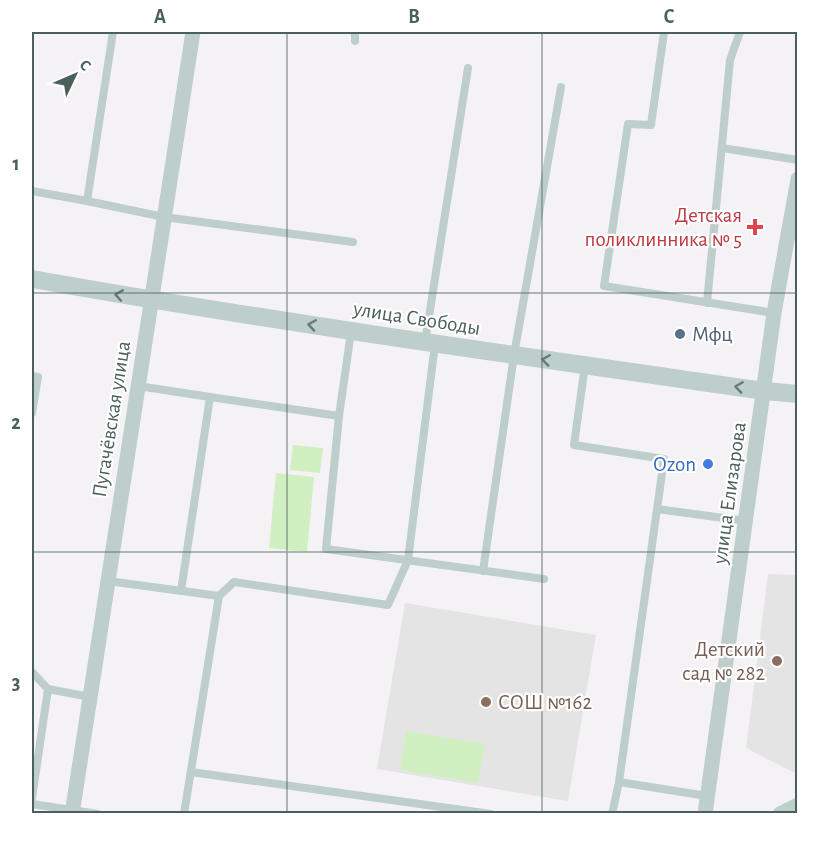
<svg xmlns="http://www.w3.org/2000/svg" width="829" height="845" font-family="'Alegreya Sans',sans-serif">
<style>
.education{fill:#e5e4e5}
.green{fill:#d1f0c2}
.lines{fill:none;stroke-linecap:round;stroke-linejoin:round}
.service{stroke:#bececa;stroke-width:8}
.minor{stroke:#bececa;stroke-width:15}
.tertiary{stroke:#bececa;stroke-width:18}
.oneway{stroke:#677c77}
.grid{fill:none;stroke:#4a605b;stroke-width:1.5;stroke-opacity:0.55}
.health-dot{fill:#e0444e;stroke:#fff;stroke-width:2}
.service-dot{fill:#5c6f8a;stroke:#fff;stroke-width:2}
.shop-dot{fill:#3f7fe0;stroke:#fff;stroke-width:2}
.education-dot{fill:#8d6e63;stroke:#fff;stroke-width:2}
.labels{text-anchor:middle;stroke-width:4.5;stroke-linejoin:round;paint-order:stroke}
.health-label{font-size:21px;fill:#be3a42;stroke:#fff;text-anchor:end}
.street-label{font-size:21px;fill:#4a605b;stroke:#fff}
.service-label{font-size:21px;fill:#4e5e75;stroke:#fff;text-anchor:start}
.shop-label{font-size:21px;fill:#366cbe;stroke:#fff;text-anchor:end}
.education-label{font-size:21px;fill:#785e54;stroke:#fff;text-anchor:end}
.neatline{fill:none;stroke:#4a605b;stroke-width:2}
.grid-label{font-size:20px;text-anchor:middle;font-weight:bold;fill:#4a605b}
</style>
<rect width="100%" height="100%" fill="#f4f2f4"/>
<!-- education -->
<g class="education">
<path d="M 768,574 L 797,575 L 797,774 L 746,748 Z"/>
<path d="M 405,603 L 596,635 L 568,801 L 377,769 Z"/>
</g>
<!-- green -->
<g class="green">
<path d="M 293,445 L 323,448 L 320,473 L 290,470 Z"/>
<path d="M 276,473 L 314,477 L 307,552 L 269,548 Z"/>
<path d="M 406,731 L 485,744 L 478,783 L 400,770 Z"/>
</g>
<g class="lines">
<!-- service -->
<g class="service">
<path d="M 664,32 L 651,125 L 628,124 L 604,286 L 774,313"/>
<path d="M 355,41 L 355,32"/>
<path d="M 722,148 L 798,160"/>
<path d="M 32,191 L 87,201 L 113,32"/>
<path d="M 87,201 L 164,217 L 353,242"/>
<path d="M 707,303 L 730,60 L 740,32"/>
<path d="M 425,342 L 468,68"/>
<path d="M 585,365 L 574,445 L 664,459 L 657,509 L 746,521"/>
<path d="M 32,376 L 38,377 L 32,413"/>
<path d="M 138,386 L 210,397 L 181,591"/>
<path d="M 210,397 L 339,416 L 351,332"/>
<path d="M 339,416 L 326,549 L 544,579"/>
<path d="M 483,571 L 514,355 L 561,87"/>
<path d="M 108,581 L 219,596 L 184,814"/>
<path d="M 219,596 L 234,582 L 388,605 L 408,560 L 435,344"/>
<path d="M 32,672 L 48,689"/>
<path d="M 191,772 L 491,814"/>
<path d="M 619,782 L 657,509"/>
<path d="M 32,798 L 48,689 L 90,697"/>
<path d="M 32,804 L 98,814"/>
<path d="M 612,814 L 619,782 L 707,796"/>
</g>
<!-- minor -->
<g class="minor">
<path d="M 72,814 L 193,32"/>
<path d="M 705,814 L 774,313 L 798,179"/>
<path d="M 780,814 L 798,805"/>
</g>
<!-- tertiary -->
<path class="tertiary" d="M 32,279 C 275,322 520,356 765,391 L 798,394"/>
</g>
<!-- one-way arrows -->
<defs><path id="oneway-chevron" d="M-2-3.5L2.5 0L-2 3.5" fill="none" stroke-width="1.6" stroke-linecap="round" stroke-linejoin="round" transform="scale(1.5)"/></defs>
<g class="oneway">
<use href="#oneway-chevron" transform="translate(119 295) rotate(-170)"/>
<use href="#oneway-chevron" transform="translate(312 325) rotate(-171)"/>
<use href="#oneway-chevron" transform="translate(546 360) rotate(-172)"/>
<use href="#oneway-chevron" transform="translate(739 387) rotate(-172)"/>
</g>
<!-- grid -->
<path class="grid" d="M 287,32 L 287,814M 542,32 L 542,814M 32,293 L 798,293M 32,552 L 798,552"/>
<!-- markers -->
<path class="health-dot" d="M752 218h6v6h6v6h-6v6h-6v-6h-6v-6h6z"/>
<circle class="service-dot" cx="680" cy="334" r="6"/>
<circle class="shop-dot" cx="708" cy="464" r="6"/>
<g class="education-dot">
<circle cx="777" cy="661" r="6"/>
<circle cx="486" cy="702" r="6"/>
</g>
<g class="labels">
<!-- health labels -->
<g class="health-label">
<text x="742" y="222">Детская<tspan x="742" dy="24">поликлинника № 5</tspan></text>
</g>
<!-- street labels -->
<g class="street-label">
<text transform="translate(417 318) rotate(9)" y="7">улица Свободы</text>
<text transform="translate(111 419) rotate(-81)" y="7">Пугачёвская улица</text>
<text transform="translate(729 493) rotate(-82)" y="7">улица Елизарова</text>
</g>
<!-- service labels -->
<g class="service-label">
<text x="692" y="341">Мфц</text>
</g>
<!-- shop labels -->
<g class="shop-label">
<text x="696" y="471">Ozon</text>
</g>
<!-- education labels -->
<g class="education-label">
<text x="765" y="656">Детский<tspan x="765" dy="24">сад № 282</tspan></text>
<text x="498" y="709" text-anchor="start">СОШ №162</text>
</g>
</g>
<!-- border -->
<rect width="829" height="845" fill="none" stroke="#ffffff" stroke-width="66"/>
<!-- north arrow -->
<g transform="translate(75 75) rotate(46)" stroke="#ffffff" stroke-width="4.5" paint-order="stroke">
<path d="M0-4.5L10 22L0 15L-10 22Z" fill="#4a605b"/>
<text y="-9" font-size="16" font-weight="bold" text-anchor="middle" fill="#4a605b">С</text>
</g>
<rect x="33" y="33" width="763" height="779" class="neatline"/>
<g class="grid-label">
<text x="160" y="23">A</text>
<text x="414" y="23">B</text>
<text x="669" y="23">C</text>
<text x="16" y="170">1</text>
<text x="16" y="429">2</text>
<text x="16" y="689">3</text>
</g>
</svg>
